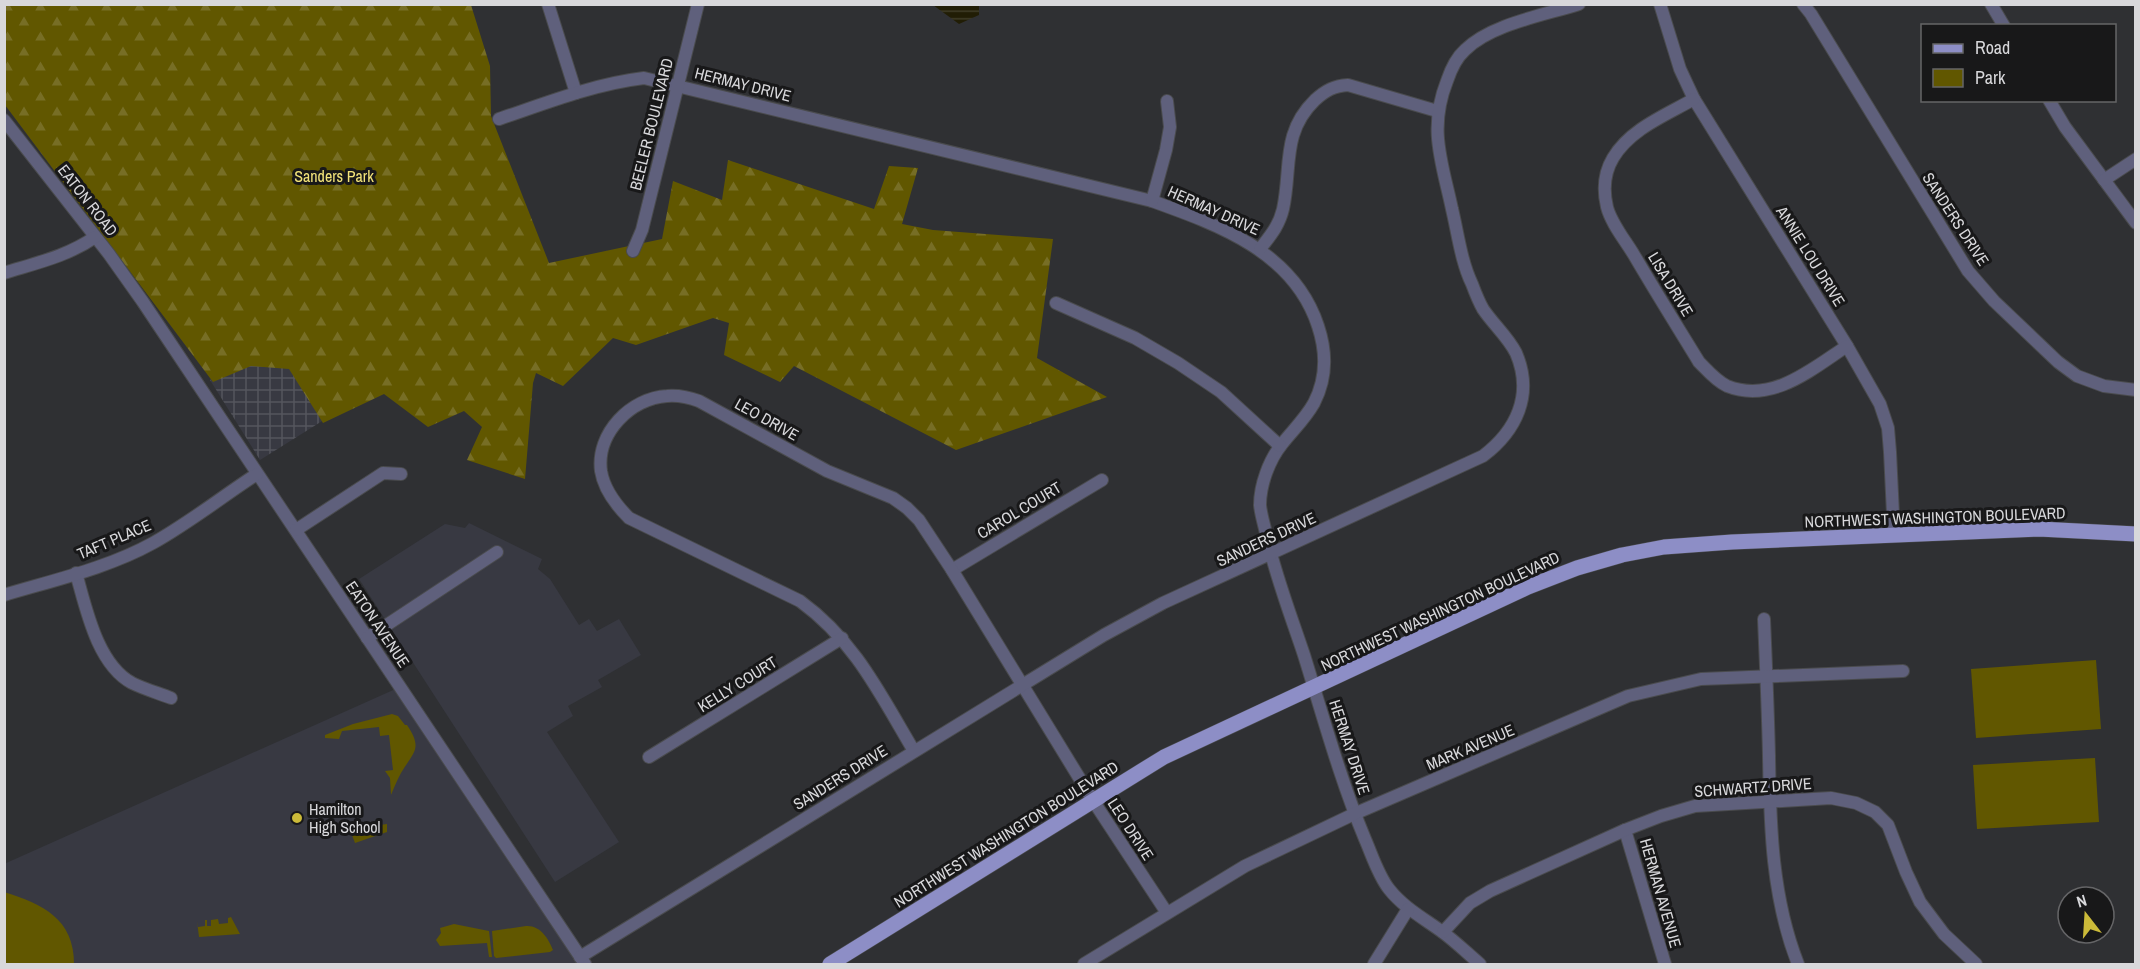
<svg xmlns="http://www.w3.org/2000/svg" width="2140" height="969" font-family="'Archivo Narrow',sans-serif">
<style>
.built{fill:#383942}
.industrial{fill:url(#industrial-grid)}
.green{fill:#615700}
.forest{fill:url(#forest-firs)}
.water{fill:url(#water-rules)}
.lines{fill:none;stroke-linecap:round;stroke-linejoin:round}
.minor-casing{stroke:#4a4b4e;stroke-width:14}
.major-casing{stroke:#4a4b4e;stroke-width:16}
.minor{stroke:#5f607c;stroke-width:12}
.major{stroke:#8d8ec6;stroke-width:15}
.poi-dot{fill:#cbba39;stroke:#181819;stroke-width:2}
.labels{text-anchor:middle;stroke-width:6;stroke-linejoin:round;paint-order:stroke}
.street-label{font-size:16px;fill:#d8d8db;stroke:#181819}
.park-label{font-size:16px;fill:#f2e379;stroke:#181819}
.poi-label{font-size:16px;fill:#d8d8db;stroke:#181819;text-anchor:start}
</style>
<defs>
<pattern id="industrial-grid" width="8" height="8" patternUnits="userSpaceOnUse" patternTransform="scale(1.5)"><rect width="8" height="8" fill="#383942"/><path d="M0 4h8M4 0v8" fill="none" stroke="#54555d"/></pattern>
<pattern id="forest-firs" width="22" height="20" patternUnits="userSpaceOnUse" patternTransform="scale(1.5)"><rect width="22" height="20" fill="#615700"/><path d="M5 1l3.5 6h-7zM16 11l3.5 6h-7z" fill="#776e25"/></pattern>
<pattern id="water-rules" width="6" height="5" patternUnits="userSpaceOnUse" patternTransform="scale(1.5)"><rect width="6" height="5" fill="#211d05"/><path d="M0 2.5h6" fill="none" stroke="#403d29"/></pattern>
</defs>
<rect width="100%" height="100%" fill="#2f3033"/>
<!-- built -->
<g class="built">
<path d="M 469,523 L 542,559 L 538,569 L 550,579 L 579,625 L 589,619 L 597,631 L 619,619 L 641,655 L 598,680 L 602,687 L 568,706 L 573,716 L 547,732 L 619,842 L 555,882 L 359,579 L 445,524 L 465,528 Z"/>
<path d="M 400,687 L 585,964 L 5,964 L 4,864 Z"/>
</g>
<!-- industrial -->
<path class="industrial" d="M 277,339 L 327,418 L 260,460 L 210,380 Z"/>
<!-- green -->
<g class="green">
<path d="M 2096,660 L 2101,729 L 1976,738 L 1971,669 Z"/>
<path d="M 392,714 L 398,716 L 405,725 L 407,725 C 423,749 414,751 401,773 C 397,780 394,788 391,795 L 390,778 L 385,771 L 393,770 L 389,735 L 380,736 L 379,727 L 342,731 L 339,739 L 325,738 L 325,735 L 353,724 Z"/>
<path d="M 2095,758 L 2099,822 L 1977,829 L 1973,765 Z"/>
<path d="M 387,824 L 387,832 L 355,843 L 350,830 L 352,829 Z"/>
<path d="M 4,892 C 43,904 74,919 74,964 L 5,964 Z"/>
<path d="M 231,917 L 240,934 L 199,937 L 197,921 L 198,927 L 205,926 L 205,920 L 207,920 L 207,926 L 211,926 L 211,920 L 218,919 L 219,924 L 228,923 L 228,918 Z"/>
<path d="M 454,924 L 489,931 L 492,957 L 489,957 L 487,943 L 440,946 L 436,940 L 441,933 L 440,928 Z"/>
<path d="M 526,926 C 540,925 548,938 553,950 L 550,952 L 496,958 L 494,956 L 492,931 Z"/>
</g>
<!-- forest -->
<path class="forest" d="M 5,5 L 471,5 L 490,66 L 491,116 L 549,263 L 662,239 L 673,181 L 722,200 L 728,160 L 874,209 L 889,166 L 918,168 L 902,224 L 933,230 L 1053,239 L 1037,358 L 1107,397 L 956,450 L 794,366 L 780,382 L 724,355 L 729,323 L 713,318 L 636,345 L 613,338 L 563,386 L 536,373 L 533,383 L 525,479 L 467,460 L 482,427 L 464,411 L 428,427 L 384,394 L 323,423 L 289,369 L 251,366 L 213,382 L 5,105 Z"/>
<!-- water -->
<path class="water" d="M 933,5 L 979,5 L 979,15 L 959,24 Z"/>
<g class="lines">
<!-- minor casing -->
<g class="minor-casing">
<g id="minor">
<path d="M 548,4 L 576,93"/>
<path d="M 1660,4 L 1680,69 L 1694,99 L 1847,346 L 1880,404 L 1888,428 L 1890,452 L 1894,535"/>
<path d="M 1803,4 L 1811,14 L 1968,271 L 1994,301 L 2058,362 L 2077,376 L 2104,386 L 2136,390"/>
<path d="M 1991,4 L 2004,26"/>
<path d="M 1694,99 C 1666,115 1630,129 1613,158 C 1604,173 1603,190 1607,207 C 1611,223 1625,240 1634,255 C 1655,291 1677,326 1699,362 C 1707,370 1716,381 1727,386 C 1772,404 1812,369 1847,346"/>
<path d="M 2049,100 L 2065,127 L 2136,223"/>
<path d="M 499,119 C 546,103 594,84 644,78 L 1152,201 C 1219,225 1294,252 1318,326 C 1327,353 1327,378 1314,403 C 1305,419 1293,430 1282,444 C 1269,460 1260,485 1260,505 C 1261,516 1265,527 1267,538 C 1276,577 1291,616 1304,655 C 1323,716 1340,779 1365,839 C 1372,855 1378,875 1389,889 C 1403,907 1423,918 1441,931 C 1455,941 1467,953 1480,964"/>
<path d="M 4,120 L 109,254 L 143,302 L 585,964"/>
<path d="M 2104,180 L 2136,159"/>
<path d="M 1152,201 L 1166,150 L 1170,127 L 1167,101"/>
<path d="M 1260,249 C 1270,236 1279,226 1283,209 C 1292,168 1281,133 1315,100 C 1326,90 1334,86 1348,85 L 1437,111"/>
<path d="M 633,251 L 642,230 L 698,4"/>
<path d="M 4,273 C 36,263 68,256 95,237"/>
<path d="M 1056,303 L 1135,338 L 1178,363 L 1221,392 L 1280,446"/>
<path d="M 296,530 L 383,473 L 401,474"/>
<path d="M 952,570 L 1102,480"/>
<path d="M 76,573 C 86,608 97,664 132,683 C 144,689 158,693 171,698"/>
<path d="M 4,595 C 54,580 108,568 153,543 C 189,523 223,496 257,474"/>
<path d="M 1764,619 C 1766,665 1768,711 1769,756 C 1770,827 1772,898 1798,964"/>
<path d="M 367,638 L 497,552"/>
<path d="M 914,751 C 880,694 855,641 800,601 L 629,518 C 616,505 604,490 601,471 C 596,433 631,398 667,396 C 679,395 688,397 699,401 L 827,471 L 893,498 L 907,508 L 919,520 L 952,570 L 1094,802 L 1167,913"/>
<path d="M 649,757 L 842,638"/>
<path d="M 1625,830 L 1665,964"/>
<path d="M 1443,932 L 1470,903 L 1490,891 L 1625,830 L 1661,816 L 1695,806 L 1831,798 L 1856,803 L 1875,812 L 1888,825 L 1906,872 L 1920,902 L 1944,934 L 1976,964"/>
<path d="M 580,957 L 1104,635 L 1163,603 L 1483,456 C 1516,431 1534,395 1516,353 C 1508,337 1493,324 1483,309 C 1479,302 1475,292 1472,284 C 1461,261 1458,234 1452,209 C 1442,162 1428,129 1447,81 C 1451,69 1456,58 1465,50 C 1491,24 1545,15 1579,4"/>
<path d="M 1084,964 L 1245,866 L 1354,814 L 1628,696 L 1701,679 L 1903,671"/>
<path d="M 1374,964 L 1408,909"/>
</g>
</g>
<!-- major casing -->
<g class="major-casing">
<path id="major" d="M 830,964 L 1164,757 L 1528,587 L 1577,568 L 1622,555 L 1664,547 L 1732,542 L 2039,529 L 2136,534"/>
</g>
<!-- minor -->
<use href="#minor" class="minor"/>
<!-- major -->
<use href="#major" class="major"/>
</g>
<!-- markers -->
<circle class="poi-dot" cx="297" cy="818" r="6"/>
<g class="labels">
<!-- street labels -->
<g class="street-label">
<text transform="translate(743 84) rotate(14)" y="6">HERMAY DRIVE</text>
<text transform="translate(651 124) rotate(-76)" y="6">BEELER BOULEVARD</text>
<text transform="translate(88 200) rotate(52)" y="6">EATON ROAD</text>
<text transform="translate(1214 210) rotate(24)" y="6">HERMAY DRIVE</text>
<text transform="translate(1956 219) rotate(57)" y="6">SANDERS DRIVE</text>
<text transform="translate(1811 256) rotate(58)" y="6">ANNIE LOU DRIVE</text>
<text transform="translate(1671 284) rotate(59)" y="6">LISA DRIVE</text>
<text transform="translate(767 419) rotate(29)" y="6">LEO DRIVE</text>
<text transform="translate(1019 510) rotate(-31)" y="6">CAROL COURT</text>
<text transform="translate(1935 517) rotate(-2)" y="6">NORTHWEST WASHINGTON BOULEVARD</text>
<text transform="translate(114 539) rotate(-23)" y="6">TAFT PLACE</text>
<text transform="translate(1266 539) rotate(-25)" y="6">SANDERS DRIVE</text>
<text transform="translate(1440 611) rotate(-25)" y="6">NORTHWEST WASHINGTON BOULEVARD</text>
<text transform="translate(378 624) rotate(56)" y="6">EATON AVENUE</text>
<text transform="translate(737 684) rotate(-32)" y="6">KELLY COURT</text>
<text transform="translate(1350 747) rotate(72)" y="6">HERMAY DRIVE</text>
<text transform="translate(1470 747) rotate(-23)" y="6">MARK AVENUE</text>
<text transform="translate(840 777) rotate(-32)" y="6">SANDERS DRIVE</text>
<text transform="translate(1753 787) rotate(-4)" y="6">SCHWARTZ DRIVE</text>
<text transform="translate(1131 829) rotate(57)" y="6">LEO DRIVE</text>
<text transform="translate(1006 834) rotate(-32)" y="6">NORTHWEST WASHINGTON BOULEVARD</text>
<text transform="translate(1661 893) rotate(74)" y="6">HERMAN AVENUE</text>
</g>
<!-- park labels -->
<g class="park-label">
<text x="334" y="182">Sanders Park</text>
</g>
<!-- poi labels -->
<g class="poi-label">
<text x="309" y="815">Hamilton<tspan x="309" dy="18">High School</tspan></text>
</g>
</g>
<!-- border -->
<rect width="2140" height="969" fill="none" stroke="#d8d8db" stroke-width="12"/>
<!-- legend -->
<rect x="1921" y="24" width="195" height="78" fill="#181819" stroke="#656567" stroke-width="1.5"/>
<rect x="1933" y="44" width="30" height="9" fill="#8d8ec6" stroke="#656567" stroke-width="1.5"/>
<text x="1975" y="54" font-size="18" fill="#d8d8db">Road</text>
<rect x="1933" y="69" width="30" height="18" fill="#615700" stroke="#656567" stroke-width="1.5"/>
<text x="1975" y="84" font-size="18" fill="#d8d8db">Park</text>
<!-- north arrow -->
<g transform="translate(2086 915) rotate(343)"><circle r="28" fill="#181819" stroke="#656567" stroke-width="1.5"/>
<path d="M0-4.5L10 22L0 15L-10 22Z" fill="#cbba39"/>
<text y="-9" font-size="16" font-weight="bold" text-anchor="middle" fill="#d8d8db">N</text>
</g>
</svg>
